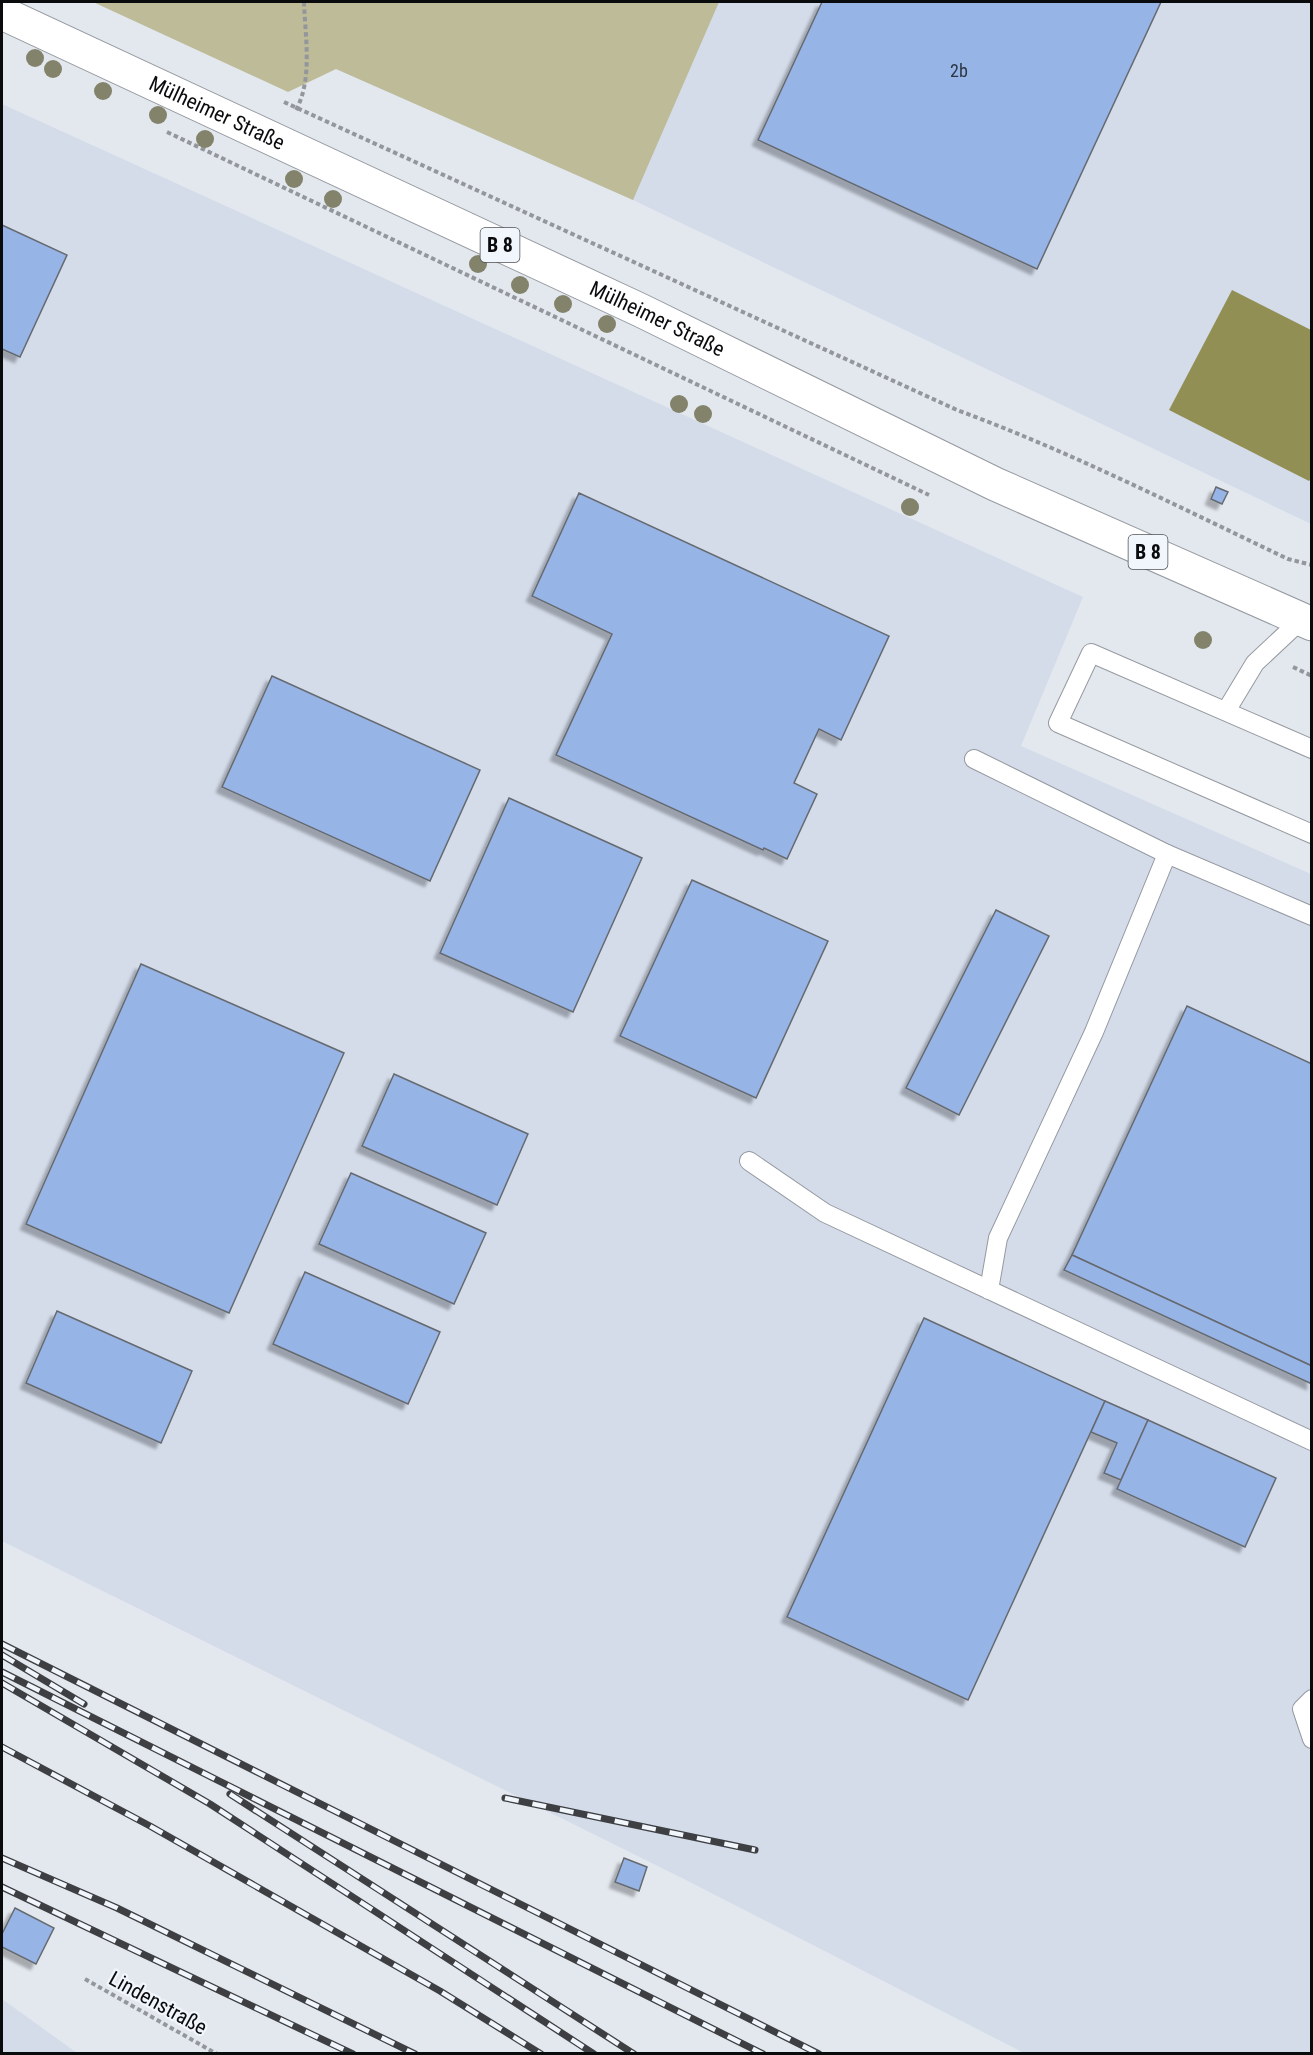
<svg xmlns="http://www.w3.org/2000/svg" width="1313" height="2055" font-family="'Roboto Condensed',sans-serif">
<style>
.built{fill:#d4dcea}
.green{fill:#bdbb98}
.water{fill:#928f55}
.building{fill:#96b4e5;stroke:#666a70;stroke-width:1.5;filter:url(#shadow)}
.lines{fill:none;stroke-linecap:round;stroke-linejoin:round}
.lane-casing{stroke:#9599a0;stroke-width:20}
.primary-casing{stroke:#9599a0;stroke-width:35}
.path{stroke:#93979c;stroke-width:4;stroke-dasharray:4.5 3;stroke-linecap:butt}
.lane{stroke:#fff;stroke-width:18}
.primary{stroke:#fff;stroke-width:33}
.rail-casing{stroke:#3d3f42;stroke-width:7}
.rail{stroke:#f1f5fc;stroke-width:4.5;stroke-dasharray:14;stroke-linecap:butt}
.tree{fill:#83836c}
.labels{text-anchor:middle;stroke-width:4.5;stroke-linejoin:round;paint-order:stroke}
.number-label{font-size:18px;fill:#2d3543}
.shield{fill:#f1f5fc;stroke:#4f5155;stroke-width:1.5}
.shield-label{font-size:20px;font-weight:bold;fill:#0a0b0d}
.street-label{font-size:21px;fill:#0a0b0d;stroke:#f1f5fc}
</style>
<defs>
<filter id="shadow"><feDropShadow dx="-5.5" dy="5.5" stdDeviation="1.5" flood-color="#0004"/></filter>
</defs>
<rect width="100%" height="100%" fill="#e3e8ef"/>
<!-- built -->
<g class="built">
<path d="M 361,2 L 1311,2 L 1311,524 L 633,200 L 336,69 Z"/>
<path d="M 2,104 L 1083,597 L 1021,746 L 1311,874 L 1311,2053 L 1024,2053 L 684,1879 L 2,1541 Z"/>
<path d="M 2,1999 L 77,2053 L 2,2053 Z"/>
</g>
<!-- green -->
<path class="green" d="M 93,2 L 719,2 L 633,200 L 336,69 L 288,92 Z"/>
<!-- water -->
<path class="water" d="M 1232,290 L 1311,330 L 1312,477 L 1309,481 L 1169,410 Z"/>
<!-- building -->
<g class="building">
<path d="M 822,2 L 1161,2 L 1037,269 L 758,140 Z"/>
<path d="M 2,225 L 67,255 L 20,357 L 2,349 Z"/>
<path d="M 1216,487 L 1228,492 L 1222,504 L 1211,499 Z"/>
<path d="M 579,493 L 889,636 L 841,740 L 819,729 L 794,783 L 817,794 L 787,859 L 764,848 L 763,850 L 556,755 L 612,634 L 532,596 Z"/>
<path d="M 272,676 L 480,770 L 430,881 L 222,787 Z"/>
<path d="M 509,798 L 642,858 L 573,1012 L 440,953 Z"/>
<path d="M 692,880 L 828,941 L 756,1098 L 620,1036 Z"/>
<path d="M 996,910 L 1049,936 L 959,1115 L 906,1088 Z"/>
<path d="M 141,964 L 344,1053 L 229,1313 L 26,1224 Z"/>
<path d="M 1187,1006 L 1312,1064 L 1312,1366 L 1072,1255 Z"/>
<path d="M 394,1074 L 528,1134 L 497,1205 L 362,1146 Z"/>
<path d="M 351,1173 L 486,1233 L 454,1304 L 319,1244 Z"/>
<path d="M 1072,1255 L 1312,1366 L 1312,1384 L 1064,1270 Z"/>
<path d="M 305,1272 L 440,1332 L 408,1404 L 273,1344 Z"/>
<path d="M 57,1311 L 192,1371 L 161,1443 L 26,1383 Z"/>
<path d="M 924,1318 L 1105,1401 L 968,1700 L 787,1617 Z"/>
<path d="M 1105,1401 L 1148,1420 L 1121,1480 L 1104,1473 L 1117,1443 L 1091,1432 Z"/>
<path d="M 1148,1420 L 1276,1478 L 1245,1547 L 1117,1489 Z"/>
<path d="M 624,1858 L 647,1867 L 639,1891 L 615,1882 Z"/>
<path d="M 15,1908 L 54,1928 L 36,1964 L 2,1947 L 2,1934 Z"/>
</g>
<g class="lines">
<!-- lane casing -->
<g class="lane-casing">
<g id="lane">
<path d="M 1226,711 L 1255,663 L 1301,620"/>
<path d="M 1312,749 L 1091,653 L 1058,723 L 1312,834"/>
<path d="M 974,759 L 1167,854 L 1312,916"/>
<path d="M 749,1161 L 825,1213 L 1312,1441"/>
<path d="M 989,1290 L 998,1238 L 1094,1032 L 1167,854"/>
<path d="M 1312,1699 L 1302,1709 L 1312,1739"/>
</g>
</g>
<!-- primary casing -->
<g class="primary-casing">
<g id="primary">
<path id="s1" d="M 2,13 L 640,310 L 995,484 L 1312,624"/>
</g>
</g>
<!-- path -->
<g class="path">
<path d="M 284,102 L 957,410 C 1071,452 1179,507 1288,559 L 1312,565"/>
<path d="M 296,110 C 313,79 305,36 304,2"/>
<path d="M 167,132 L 929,495"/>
<path d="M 1293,667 L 1312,676"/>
<path d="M 85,1979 L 217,2054"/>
</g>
<!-- lane -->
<use href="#lane" class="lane"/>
<!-- primary -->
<use href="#primary" class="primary"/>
<!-- rail casing -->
<g class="rail-casing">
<g id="rail">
<path d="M 2,1644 L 819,2054"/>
<path d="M 2,1655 L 84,1704"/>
<path d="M 2,1672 L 763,2054"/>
<path d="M 2,1683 L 210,1804 L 594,2054"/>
<path d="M 2,1747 L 150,1826 L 440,1991 L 541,2054"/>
<path d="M 230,1794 L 634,2054"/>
<path d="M 505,1798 L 755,1850"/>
<path d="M 2,1858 L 117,1908 L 415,2054"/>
<path d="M 2,1887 L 353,2054"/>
</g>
</g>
<!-- rail -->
<use href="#rail" class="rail"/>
</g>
<!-- trees -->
<g class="tree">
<circle cx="35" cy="58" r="9"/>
<circle cx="53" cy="69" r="9"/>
<circle cx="103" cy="91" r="9"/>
<circle cx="158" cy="115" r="9"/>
<circle cx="205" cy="139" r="9"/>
<circle cx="294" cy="179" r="9"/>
<circle cx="333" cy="199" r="9"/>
<circle cx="478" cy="264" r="9"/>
<circle cx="520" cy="285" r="9"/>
<circle cx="563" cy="304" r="9"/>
<circle cx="607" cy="324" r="9"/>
<circle cx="679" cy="404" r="9"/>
<circle cx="703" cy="414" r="9"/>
<circle cx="910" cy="507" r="9"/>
<circle cx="1203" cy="640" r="9"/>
</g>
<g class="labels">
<!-- number labels -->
<g class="number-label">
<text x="959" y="77">2b</text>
</g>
<!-- shield labels -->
<g class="shield">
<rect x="480.5" y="228" width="39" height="34" rx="4.5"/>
<rect x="1128.5" y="535" width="39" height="34" rx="4.5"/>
</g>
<g class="shield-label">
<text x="500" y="252">B 8</text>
<text x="1148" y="559">B 8</text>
</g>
<!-- street labels -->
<g class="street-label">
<text dy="7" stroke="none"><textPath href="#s1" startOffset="237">Mülheimer Straße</textPath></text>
<text dy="7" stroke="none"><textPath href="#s1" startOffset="723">Mülheimer Straße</textPath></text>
<text transform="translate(158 2003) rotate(29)" y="7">Lindenstraße</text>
</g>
</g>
<!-- border -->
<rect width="1313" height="2055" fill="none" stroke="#0a0b0d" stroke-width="6"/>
</svg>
